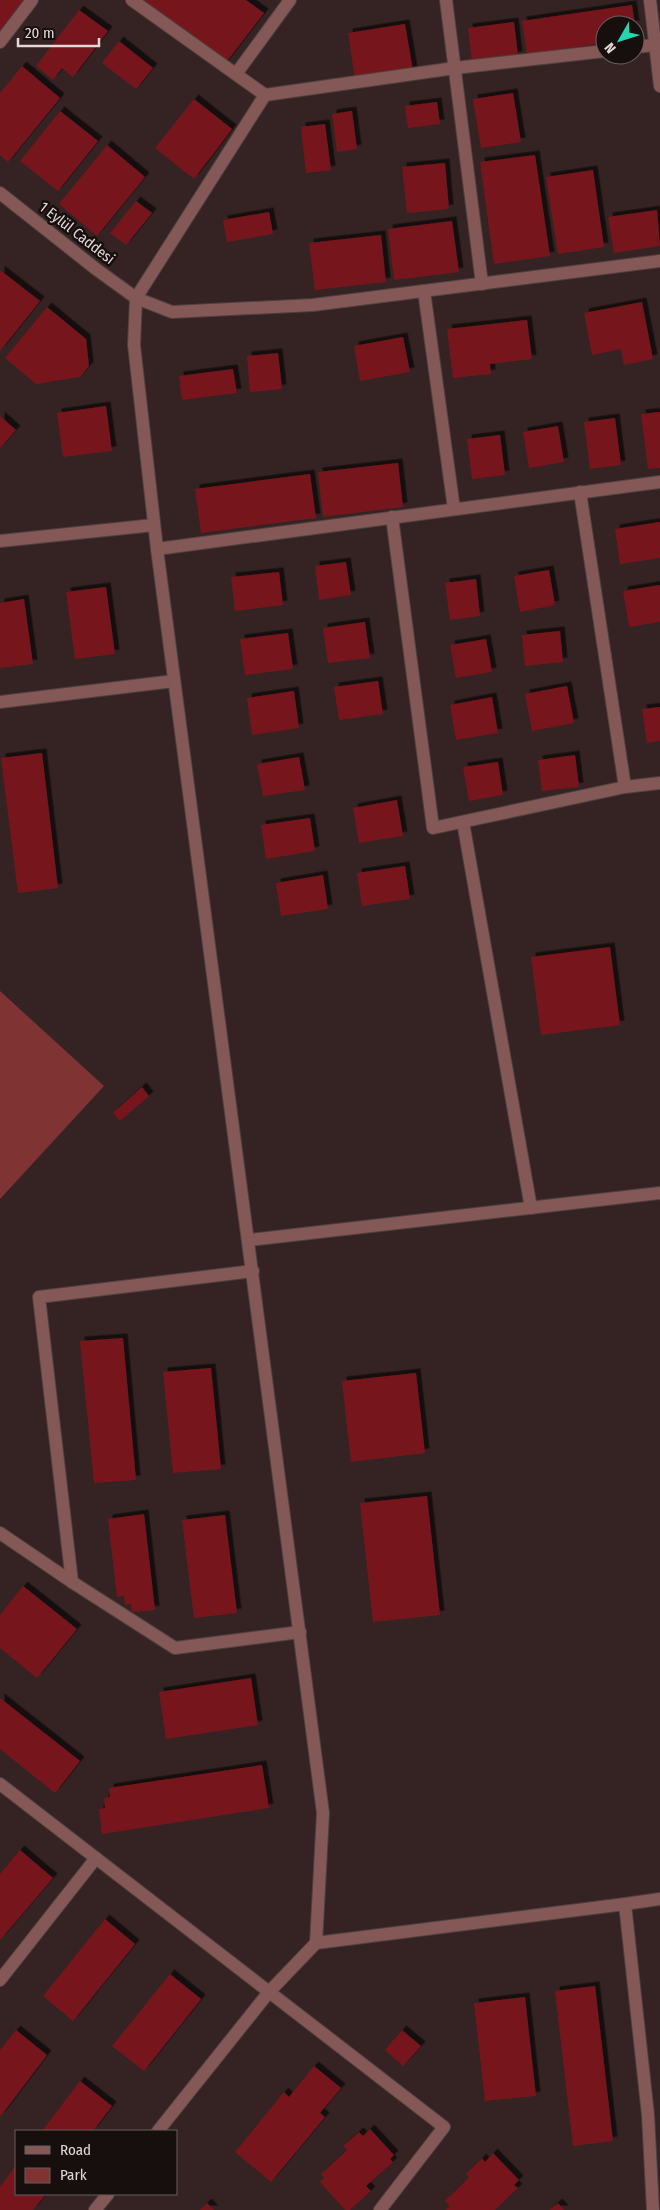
<svg xmlns="http://www.w3.org/2000/svg" width="660" height="2210" font-family="'Fira Sans Condensed',sans-serif">
<style>
.green{fill:#7f3333}
.building{fill:#76161d;filter:url(#shadow)}
.lines{fill:none;stroke-linecap:round;stroke-linejoin:round}
.minor-casing{stroke:#50403f;stroke-width:14}
.minor{stroke:#845856;stroke-width:12}
.labels{text-anchor:middle;stroke-width:5;stroke-linejoin:round;paint-order:stroke}
.street-label{font-size:15px;fill:#e3d8d7;stroke:#160f0e}
</style>
<defs>
<filter id="shadow"><feDropShadow dx="4.5" dy="-4.5" stdDeviation="0" flood-color="#0009"/></filter>
</defs>
<rect width="100%" height="100%" fill="#342322"/>
<!-- green -->
<path class="green" d="M 0,991 L 104,1086 L 0,1199 Z"/>
<!-- building -->
<g class="building">
<path d="M 0,0 L 25,0 L 0,32 Z"/>
<path d="M 139,0 L 246,0 L 264,13 L 224,65 Z"/>
<path d="M 632,5 L 635,25 L 605,25 L 605,43 L 527,54 L 522,21 Z"/>
<path d="M 79,10 L 108,31 L 73,77 L 62,68 L 53,80 L 36,66 Z"/>
<path d="M 514,22 L 518,56 L 472,62 L 468,28 Z"/>
<path d="M 405,24 L 413,71 L 355,80 L 348,33 Z"/>
<path d="M 119,41 L 153,68 L 136,89 L 102,63 Z"/>
<path d="M 22,66 L 60,98 L 8,162 L 0,155 L 0,93 Z"/>
<path d="M 513,93 L 521,142 L 481,148 L 473,99 Z"/>
<path d="M 194,99 L 232,129 L 194,179 L 155,148 Z"/>
<path d="M 437,102 L 440,124 L 408,128 L 405,106 Z"/>
<path d="M 60,111 L 98,141 L 58,191 L 20,161 Z"/>
<path d="M 352,111 L 357,149 L 337,152 L 332,114 Z"/>
<path d="M 325,124 L 331,170 L 306,173 L 301,127 Z"/>
<path d="M 107,145 L 145,177 L 97,236 L 59,204 Z"/>
<path d="M 535,155 L 550,256 L 494,264 L 480,162 Z"/>
<path d="M 445,163 L 449,209 L 407,213 L 402,167 Z"/>
<path d="M 593,170 L 604,247 L 558,254 L 546,177 Z"/>
<path d="M 136,201 L 152,213 L 126,245 L 110,233 Z"/>
<path d="M 657,210 L 660,246 L 614,253 L 608,217 Z"/>
<path d="M 269,212 L 273,234 L 227,242 L 223,220 Z"/>
<path d="M 452,221 L 459,272 L 394,280 L 388,229 Z"/>
<path d="M 381,235 L 386,282 L 315,290 L 309,243 Z"/>
<path d="M 0,270 L 40,301 L 0,351 Z"/>
<path d="M 642,302 L 653,359 L 624,365 L 621,349 L 592,355 L 584,313 Z"/>
<path d="M 47,307 L 86,339 L 89,366 L 80,377 L 36,384 L 5,358 Z"/>
<path d="M 527,320 L 532,359 L 490,364 L 491,374 L 453,378 L 447,329 Z"/>
<path d="M 403,337 L 410,372 L 360,381 L 354,346 Z"/>
<path d="M 278,353 L 282,389 L 250,392 L 247,356 Z"/>
<path d="M 233,369 L 237,393 L 182,400 L 179,376 Z"/>
<path d="M 106,406 L 112,451 L 63,457 L 57,413 Z"/>
<path d="M 660,412 L 660,468 L 648,469 L 641,414 Z"/>
<path d="M 0,416 L 16,430 L 0,448 Z"/>
<path d="M 615,418 L 621,465 L 590,469 L 584,422 Z"/>
<path d="M 558,426 L 564,462 L 529,468 L 523,432 Z"/>
<path d="M 500,435 L 505,475 L 472,479 L 467,439 Z"/>
<path d="M 398,463 L 403,507 L 323,517 L 318,472 Z"/>
<path d="M 310,474 L 316,518 L 201,533 L 195,489 Z"/>
<path d="M 660,522 L 660,558 L 620,564 L 615,529 Z"/>
<path d="M 346,562 L 351,595 L 319,600 L 315,566 Z"/>
<path d="M 549,570 L 555,605 L 520,612 L 514,576 Z"/>
<path d="M 279,572 L 283,605 L 235,611 L 231,577 Z"/>
<path d="M 476,579 L 480,616 L 450,620 L 445,583 Z"/>
<path d="M 660,585 L 660,622 L 629,627 L 623,591 Z"/>
<path d="M 106,587 L 115,654 L 75,659 L 66,592 Z"/>
<path d="M 24,599 L 33,664 L 0,668 L 0,603 Z"/>
<path d="M 365,622 L 370,658 L 328,663 L 323,628 Z"/>
<path d="M 560,631 L 563,662 L 525,666 L 522,635 Z"/>
<path d="M 288,633 L 293,669 L 245,675 L 240,639 Z"/>
<path d="M 486,639 L 492,672 L 456,678 L 450,645 Z"/>
<path d="M 378,681 L 383,714 L 339,720 L 334,687 Z"/>
<path d="M 567,686 L 574,723 L 532,731 L 525,694 Z"/>
<path d="M 294,691 L 299,728 L 252,735 L 247,698 Z"/>
<path d="M 492,697 L 498,733 L 456,740 L 450,705 Z"/>
<path d="M 660,707 L 660,741 L 647,743 L 642,709 Z"/>
<path d="M 42,753 L 58,888 L 18,893 L 1,758 Z"/>
<path d="M 575,755 L 579,787 L 542,791 L 538,760 Z"/>
<path d="M 299,757 L 305,790 L 263,796 L 257,764 Z"/>
<path d="M 498,762 L 503,795 L 469,801 L 463,767 Z"/>
<path d="M 397,800 L 403,836 L 359,843 L 353,808 Z"/>
<path d="M 310,818 L 315,851 L 266,859 L 261,825 Z"/>
<path d="M 405,866 L 410,899 L 362,906 L 357,873 Z"/>
<path d="M 323,875 L 328,909 L 281,916 L 276,883 Z"/>
<path d="M 610,947 L 620,1025 L 541,1035 L 531,957 Z"/>
<path d="M 142,1087 L 149,1096 L 120,1121 L 113,1113 Z"/>
<path d="M 123,1338 L 136,1480 L 94,1483 L 80,1341 Z"/>
<path d="M 211,1368 L 221,1469 L 173,1473 L 163,1372 Z"/>
<path d="M 416,1373 L 425,1453 L 351,1462 L 342,1381 Z"/>
<path d="M 427,1496 L 440,1615 L 373,1622 L 360,1503 Z"/>
<path d="M 144,1514 L 155,1610 L 132,1612 L 131,1604 L 125,1605 L 124,1596 L 117,1597 L 108,1519 Z"/>
<path d="M 225,1515 L 237,1613 L 194,1618 L 182,1520 Z"/>
<path d="M 23,1586 L 77,1629 L 37,1678 L 0,1648 L 0,1615 Z"/>
<path d="M 251,1678 L 258,1725 L 166,1739 L 159,1692 Z"/>
<path d="M 0,1698 L 80,1761 L 55,1793 L 0,1749 Z"/>
<path d="M 262,1765 L 269,1808 L 102,1834 L 99,1809 L 105,1808 L 104,1798 L 110,1797 L 109,1788 Z"/>
<path d="M 20,1850 L 53,1878 L 0,1940 L 0,1874 Z"/>
<path d="M 105,1919 L 135,1944 L 73,2021 L 43,1996 Z"/>
<path d="M 170,1974 L 201,1999 L 144,2071 L 112,2046 Z"/>
<path d="M 595,1986 L 613,2141 L 573,2146 L 555,1991 Z"/>
<path d="M 525,1997 L 536,2096 L 485,2101 L 474,2003 Z"/>
<path d="M 16,2030 L 47,2055 L 0,2117 L 0,2050 Z"/>
<path d="M 402,2030 L 421,2046 L 403,2066 L 385,2050 Z"/>
<path d="M 314,2066 L 341,2088 L 320,2113 L 325,2117 L 271,2182 L 235,2152 L 284,2092 L 289,2097 Z"/>
<path d="M 80,2081 L 112,2106 L 93,2131 L 42,2131 Z"/>
<path d="M 370,2129 L 394,2155 L 390,2159 L 393,2162 L 366,2186 L 371,2191 L 350,2210 L 345,2210 L 320,2182 L 324,2177 L 321,2174 L 347,2150 L 343,2146 L 359,2132 L 363,2136 Z"/>
<path d="M 493,2153 L 519,2180 L 514,2185 L 518,2188 L 495,2210 L 446,2210 L 450,2206 L 445,2201 L 469,2177 L 466,2174 L 482,2158 L 485,2162 Z"/>
<path d="M 16,2165 L 16,2194 L 46,2194 L 33,2210 L 0,2210 L 0,2187 Z"/>
<path d="M 207,2203 L 214,2210 L 200,2210 Z"/>
<path d="M 558,2203 L 564,2210 L 550,2210 Z"/>
</g>
<g class="lines">
<!-- minor casing -->
<g class="minor-casing">
<g id="minor">
<path d="M 132,0 L 265,95 L 455,68 L 605,51"/>
<path d="M 446,0 L 482,284"/>
<path d="M 650,0 L 660,86"/>
<path d="M 0,42 L 32,0"/>
<path d="M 635,47 L 655,45"/>
<path d="M 236,74 L 290,0"/>
<path d="M 0,193 L 96,269 L 136,298 L 172,312 L 313,305 L 660,261"/>
<path d="M 424,291 L 454,509"/>
<path d="M 580,492 L 625,787"/>
<path d="M 392,517 L 433,828 L 625,787 L 660,783"/>
<path d="M 0,541 L 154,525"/>
<path d="M 157,549 L 660,482"/>
<path d="M 0,702 L 174,681"/>
<path d="M 463,822 L 531,1208"/>
<path d="M 249,1240 L 660,1193"/>
<path d="M 0,1533 L 72,1582 L 175,1648 L 300,1632"/>
<path d="M 72,1582 L 39,1297 L 253,1271"/>
<path d="M 0,1784 L 444,2127 L 380,2210"/>
<path d="M 625,1904 L 660,1899"/>
<path d="M 316,1943 L 625,1904 L 648,2115 L 653,2210"/>
<path d="M 0,1980 L 96,1858"/>
<path d="M 158,2131 L 269,1992 L 316,1943 L 323,1813 L 157,549 L 134,345 L 136,298 L 265,95"/>
<path d="M 95,2210 L 108,2194"/>
</g>
</g>
<!-- minor -->
<use href="#minor" class="minor"/>
</g>
<g class="labels">
<!-- street labels -->
<g class="street-label">
<text transform="translate(77 233) rotate(38)" y="5">1 Eylül Caddesi</text>
</g>
</g>
<!-- legend -->
<rect x="15" y="2130" width="162" height="65" fill="#160f0e" stroke="#685f5e"/>
<rect x="25" y="2146" width="25" height="8" fill="#845856" stroke="#685f5e"/>
<text x="60" y="2155" font-size="15" fill="#e3d8d7">Road</text>
<rect x="25" y="2168" width="25" height="15" fill="#7f3333" stroke="#685f5e"/>
<text x="60" y="2180" font-size="15" fill="#e3d8d7">Park</text>
<!-- north arrow -->
<g transform="translate(620 40) rotate(231)"><circle r="24" fill="#160f0e" stroke="#685f5e"/>
<path d="M0-4L9 19L0 12L-9 19Z" fill="#25d5ae"/>
<text y="-8" font-size="14" font-weight="bold" text-anchor="middle" fill="#e3d8d7">N</text>
</g>
<!-- scale -->
<path d="M18 38v8h81v-8" fill="none" stroke="#e3d8d7" stroke-width="2.5"/>
<text x="25" y="38" font-size="15" fill="#e3d8d7" stroke="#160f0e" stroke-width="4" paint-order="stroke">20 m</text>
</svg>
